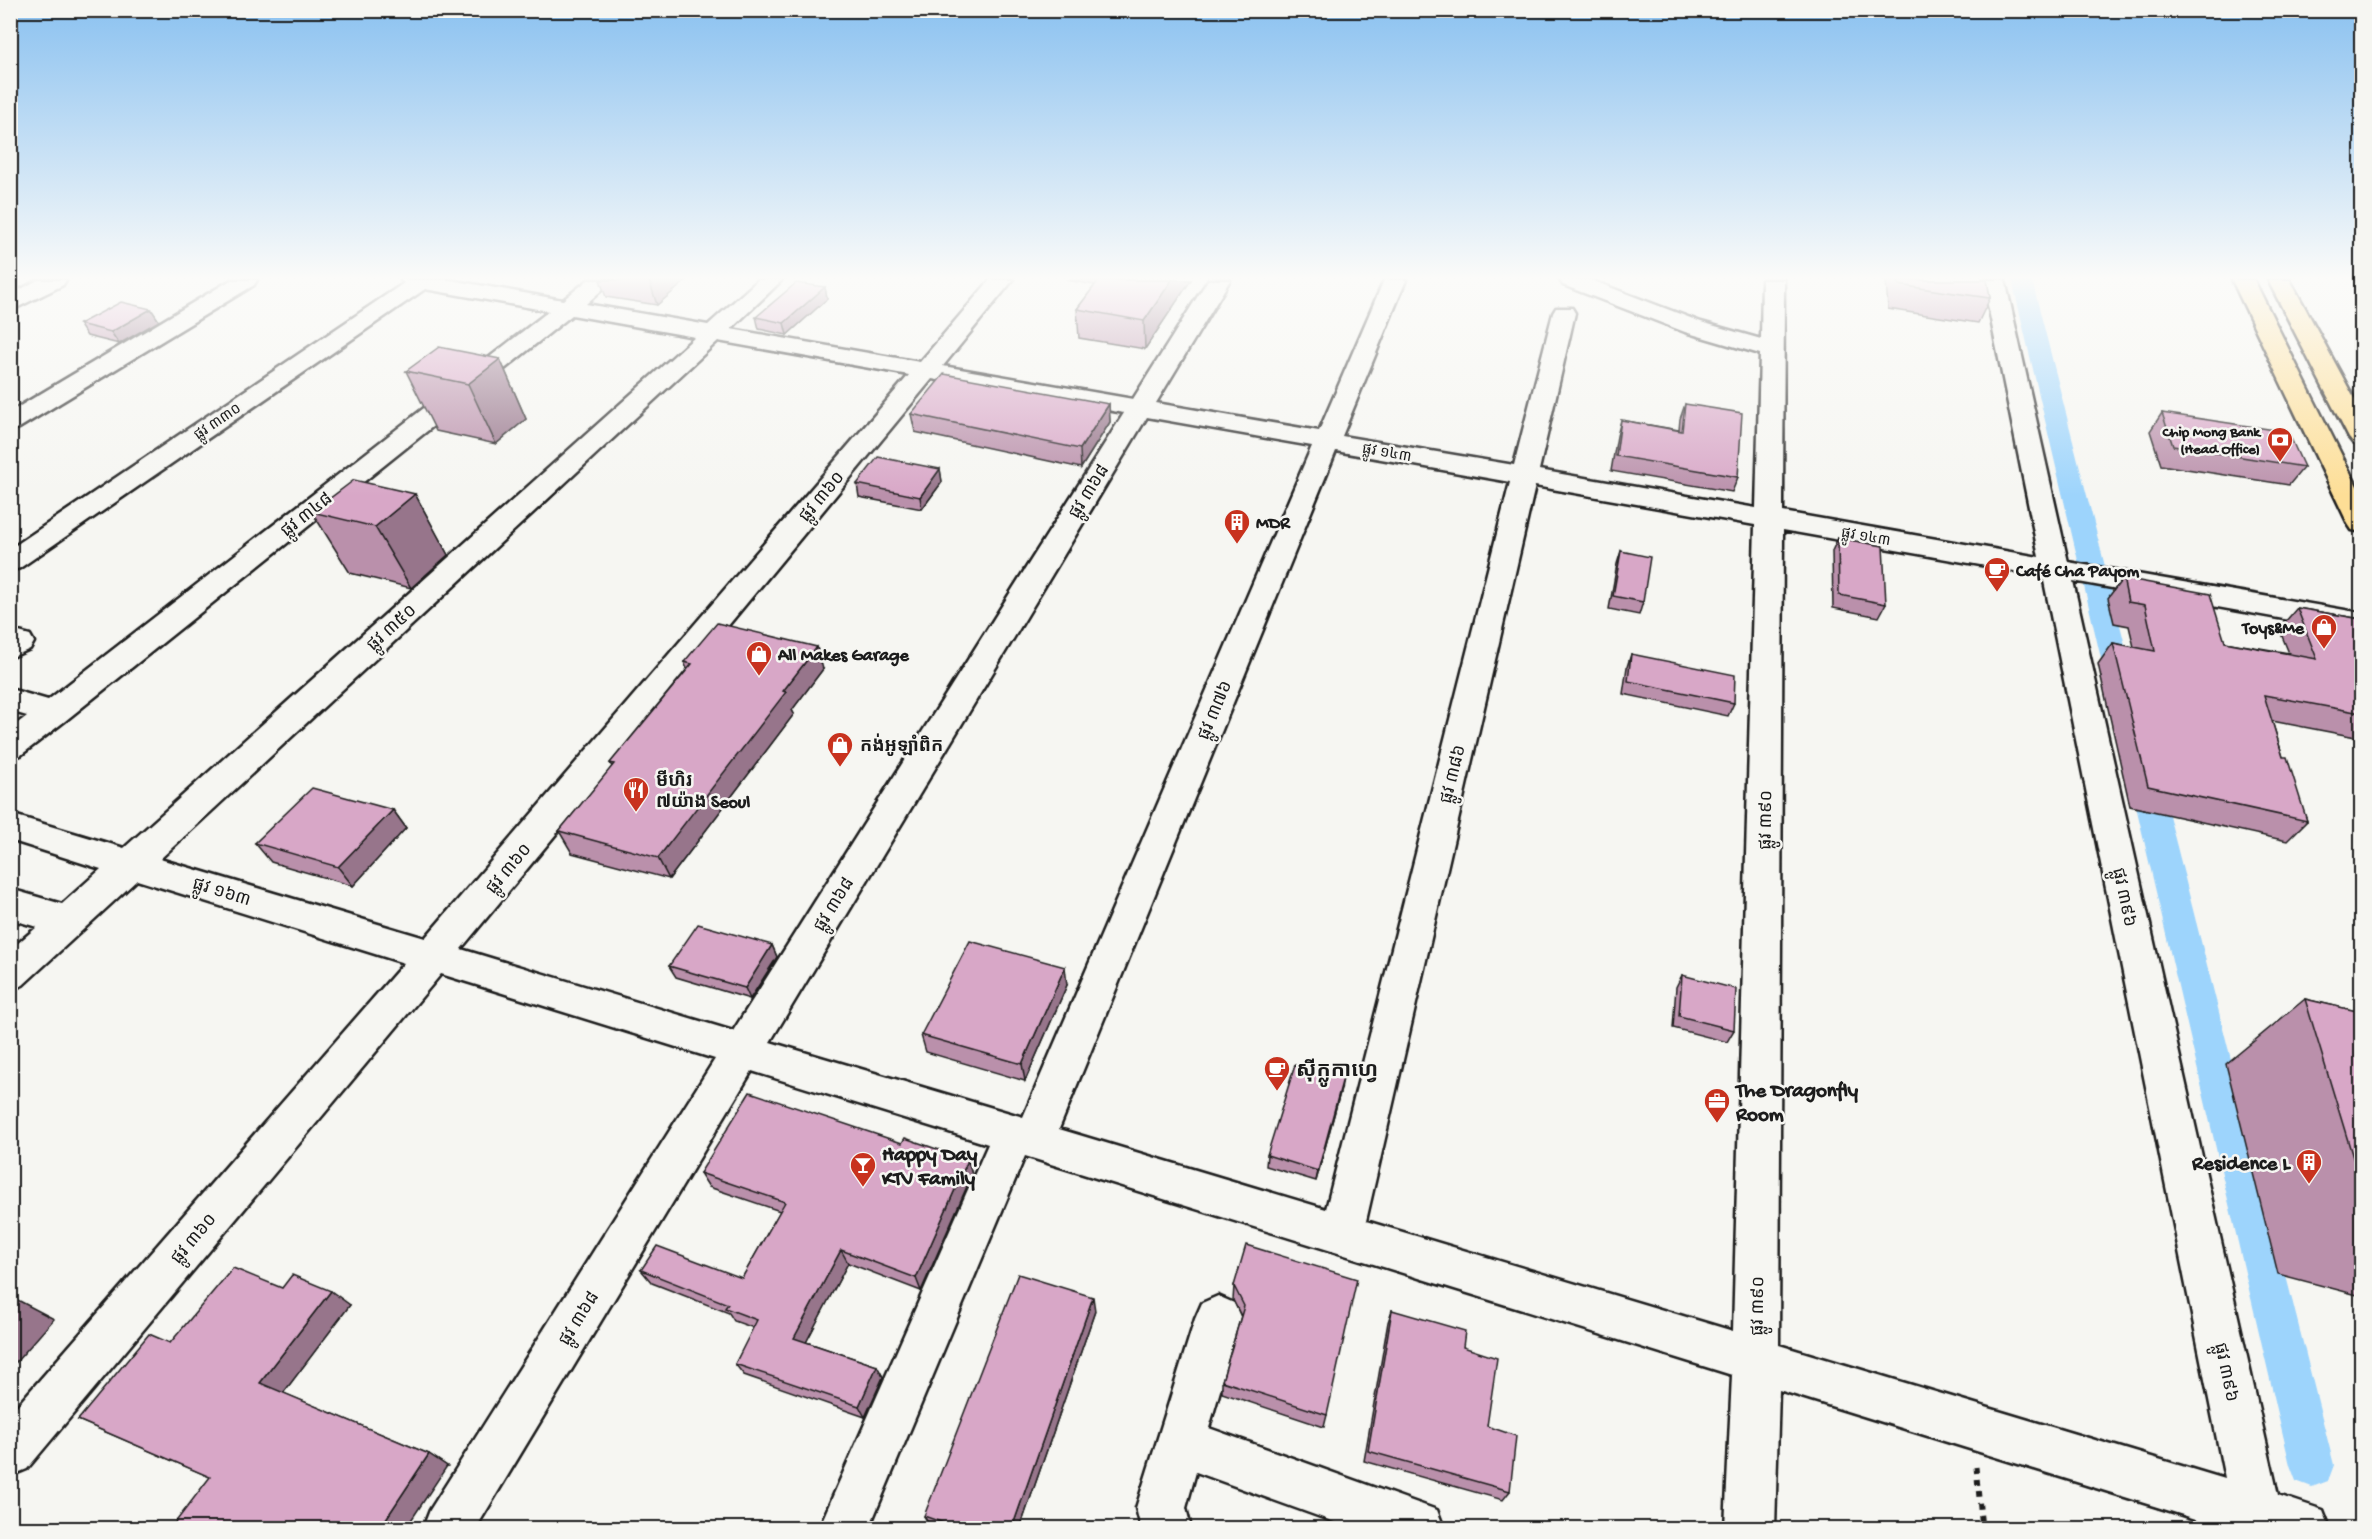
<svg xmlns="http://www.w3.org/2000/svg" width="2372" height="1539" font-family="'Gochi Hand','Noto Sans Khmer',sans-serif">
<style>
.lines{fill:none;stroke-linecap:round;stroke-linejoin:round}
.canal{fill:#9dd4fc;fill-rule:evenodd}
.minor-casing{stroke:#1c1c1c;stroke-width:5}
.major-casing{stroke:#1c1c1c;stroke-width:5}
.path{stroke:#1c1c1c;stroke-width:5;stroke-dasharray:6 6;stroke-linecap:butt}
.minor{fill:#f6f6f2;fill-rule:evenodd}
.major{fill:#fdde96;fill-rule:evenodd}
.wall{fill:#ba90ab;stroke:#1c1c1c;stroke-width:1.5}
.shaded-wall{fill:#97758b;stroke:#1c1c1c;stroke-width:1.5}
.building{fill:#d8a7c7;stroke:#1c1c1c;stroke-width:1.5}
.labels{text-anchor:middle;stroke-width:5;stroke-linejoin:round;paint-order:stroke}
.far-street-label{font-size:15px;fill:#1c1c1c;stroke:#f6f6f2}
.far-poi-label{font-size:15px;font-weight:bold;fill:#1c1c1c;stroke:#f6f6f2;text-anchor:end}
.street-label{font-size:18px;fill:#1c1c1c;stroke:#f6f6f2}
.poi-label{font-size:18px;font-weight:bold;fill:#1c1c1c;stroke:#f6f6f2;text-anchor:start}
.near-poi-label{font-size:21px;font-weight:bold;fill:#1c1c1c;stroke:#f6f6f2;text-anchor:start}
</style>
<rect width="100%" height="100%" fill="#f6f6f2"/>
<filter id="ink" filterUnits="userSpaceOnUse"><feTurbulence type="fractalNoise" baseFrequency=".0167" numOctaves="2"/><feDisplacementMap in="SourceGraphic" scale="12" xChannelSelector="R" yChannelSelector="G"/><feConvolveMatrix kernelMatrix="1 2 1 2 8 2 1 2 1" color-interpolation-filters="sRGB"/></filter>
<g filter="url(#ink)">
<g class="lines">
<!-- canal -->
<g class="canal">
<path d="M 2012,280 L 2032,280 L 2135,684 L 2131,691 L 2121,694 L 2111,691 L 2107,684 Z"/>
<path d="M 2143,761 L 2154,764 L 2158,772 L 2334,1465 L 2328,1481 L 2312,1487 L 2296,1481 L 2290,1465 L 2128,772 L 2132,764 Z"/>
</g>
<!-- minor casing -->
<g class="minor-casing">
<g id="minor">
<path d="M 38,280 L 66,280 L 63,285 L 10,311 L 10,295 Z"/>
<path d="M 231,280 L 257,280 L 254,285 L 19,428 L 10,430 L 10,412 Z"/>
<path d="M 401,280 L 450,280 L 563,300 L 588,280 L 613,280 L 586,304 L 708,325 L 758,280 L 782,280 L 731,329 L 920,362 L 990,280 L 1013,280 L 943,366 L 1133,399 L 1208,280 L 1230,280 L 1156,403 L 1319,431 L 1384,280 L 1406,280 L 1342,436 L 1514,465 L 1553,313 L 1556,308 L 1572,308 L 1575,313 L 1539,470 L 1756,508 L 1760,354 L 1685,332 L 1563,285 L 1560,280 L 1591,280 L 1701,322 L 1761,339 L 1762,280 L 1784,280 L 1783,512 L 2039,557 L 1983,280 L 2005,280 L 2068,562 L 2362,613 L 2362,633 L 2073,581 L 2278,1495 L 2323,1510 L 2330,1528 L 2225,1528 L 1779,1390 L 1775,1528 L 1725,1528 L 1732,1375 L 1025,1156 L 869,1528 L 819,1528 L 988,1144 L 752,1071 L 476,1528 L 423,1528 L 430,1510 L 715,1059 L 441,974 L 27,1469 L 10,1476 L 10,1414 L 404,963 L 137,880 L 23,985 L 10,990 L 10,950 L 37,927 L 10,919 L 10,889 L 62,904 L 101,869 L 10,840 L 10,814 L 124,848 L 695,337 L 572,315 L 65,721 L 21,755 L 10,759 L 10,729 L 27,716 L 10,711 L 10,689 L 48,700 L 549,311 L 425,289 L 20,568 L 10,571 L 10,549 L 404,283 ZM 718,341 L 909,375 L 425,938 L 160,859 ZM 932,379 L 1124,413 L 733,1031 L 461,949 ZM 1147,417 L 1312,446 L 1023,1117 L 770,1042 ZM 1336,451 L 1510,482 L 1326,1209 L 1059,1129 ZM 1535,486 L 1755,525 L 1733,1331 L 1366,1221 ZM 1783,530 L 2043,576 L 2225,1479 L 1779,1345 Z"/>
<path d="M 19,632 L 30,635 L 34,642 L 30,649 L 10,658 L 10,634 Z"/>
<path d="M 1218,1296 L 1234,1303 L 1241,1319 L 1209,1428 L 1437,1510 L 1444,1528 L 1351,1528 L 1196,1472 L 1186,1508 L 1191,1528 L 1141,1528 L 1136,1508 L 1195,1319 L 1202,1303 Z"/>
</g>
</g>
<!-- major casing -->
<g class="major-casing">
<g id="major">
<path d="M 2232,280 L 2254,280 L 2362,496 L 2362,532 L 2352,530 L 2348,524 Z"/>
<path d="M 2268,280 L 2290,280 L 2362,413 L 2362,445 L 2353,443 L 2349,438 Z"/>
</g>
</g>
<!-- path -->
<path class="path" d="M 1976,1467 L 1982,1528"/>
<!-- minor -->
<use href="#minor" class="minor"/>
<!-- major -->
<use href="#major" class="major"/>
</g>
<!-- wall -->
<g class="wall">
<path d="M 600,280 L 687,280 L 657,305 L 606,297 Z"/>
<path d="M 1066,280 L 1191,280 L 1145,349 L 1079,338 L 1077,309 L 1095,285 Z"/>
<path d="M 1886,280 L 1987,280 L 1990,298 L 1978,323 L 1888,309 Z"/>
<path d="M 825,287 L 827,299 L 787,335 L 759,329 L 756,317 Z"/>
<path d="M 151,309 L 159,321 L 119,344 L 87,336 L 79,324 Z"/>
<path d="M 500,359 L 526,419 L 496,444 L 436,431 L 406,371 Z"/>
<path d="M 1109,404 L 1110,422 L 1081,468 L 915,432 L 911,414 Z"/>
<path d="M 1685,404 L 1738,477 L 1732,492 L 1611,471 L 1617,436 L 1621,420 L 1679,430 L 1680,419 Z"/>
<path d="M 2162,413 L 2304,467 L 2289,485 L 2161,465 L 2150,431 Z"/>
<path d="M 940,469 L 942,482 L 922,509 L 859,497 L 857,484 Z"/>
<path d="M 415,494 L 448,555 L 411,588 L 350,573 L 312,512 Z"/>
<path d="M 1838,538 L 1886,604 L 1879,617 L 1833,608 L 1832,551 Z"/>
<path d="M 1621,551 L 1643,602 L 1639,615 L 1609,609 L 1617,564 Z"/>
<path d="M 2123,578 L 2225,642 L 2289,653 L 2279,629 L 2297,608 L 2361,619 L 2361,738 L 2272,721 L 2283,757 L 2307,821 L 2287,841 L 2130,806 L 2098,664 L 2113,643 L 2134,647 L 2129,626 L 2114,623 L 2108,598 Z"/>
<path d="M 1631,654 L 1734,703 L 1728,716 L 1623,694 L 1627,667 Z"/>
<path d="M 684,662 L 823,669 L 792,710 L 794,714 L 669,879 L 572,853 L 559,831 L 612,767 L 610,763 L 687,669 Z"/>
<path d="M 393,810 L 406,828 L 353,886 L 271,862 L 255,843 Z"/>
<path d="M 772,945 L 777,957 L 750,999 L 676,977 L 669,966 Z"/>
<path d="M 1682,975 L 1734,1030 L 1727,1042 L 1673,1028 L 1676,987 Z"/>
<path d="M 1067,985 L 1025,1081 L 926,1052 L 921,1035 Z"/>
<path d="M 2305,999 L 2361,1012 L 2361,1296 L 2278,1274 L 2226,1064 Z"/>
<path d="M 1341,1089 L 1316,1181 L 1266,1166 L 1267,1155 Z"/>
<path d="M 902,1143 L 968,1160 L 972,1175 L 921,1291 L 848,1263 L 806,1342 L 877,1366 L 883,1377 L 865,1417 L 744,1375 L 735,1364 L 754,1328 L 734,1321 L 729,1313 L 652,1283 L 641,1270 L 742,1278 L 780,1211 L 709,1187 L 700,1173 Z"/>
<path d="M 1234,1286 L 1327,1415 L 1324,1427 L 1222,1393 L 1222,1381 L 1241,1316 L 1233,1300 Z"/>
<path d="M 282,1288 L 350,1305 L 283,1393 L 429,1454 L 447,1466 L 210,1477 L 78,1420 L 170,1343 Z"/>
<path d="M 1392,1310 L 1463,1347 L 1487,1426 L 1510,1491 L 1503,1500 L 1364,1461 L 1388,1322 Z"/>
<path d="M 1095,1311 L 1020,1528 L 937,1528 L 930,1526 L 924,1516 Z"/>
</g>
<!-- shaded-wall -->
<g class="shaded-wall">
<path d="M 649,280 L 687,280 L 657,305 Z"/>
<path d="M 1172,280 L 1191,280 L 1145,349 L 1144,321 Z"/>
<path d="M 825,287 L 827,299 L 787,335 L 784,323 Z"/>
<path d="M 151,309 L 159,321 L 119,344 L 111,332 Z"/>
<path d="M 500,359 L 526,419 L 496,444 L 468,384 Z"/>
<path d="M 1109,404 L 1110,422 L 1081,468 L 1080,449 Z"/>
<path d="M 940,469 L 942,482 L 922,509 L 920,497 Z"/>
<path d="M 415,494 L 448,555 L 411,588 L 375,527 Z"/>
<path d="M 817,647 L 823,669 L 792,710 L 794,714 L 669,879 L 658,858 L 783,691 Z"/>
<path d="M 393,810 L 406,828 L 353,886 L 338,867 Z"/>
<path d="M 772,945 L 777,957 L 750,999 L 745,988 Z"/>
<path d="M 1065,967 L 1067,985 L 1025,1081 L 1022,1064 Z"/>
<path d="M 1343,1078 L 1341,1089 L 1316,1181 L 1318,1171 Z"/>
<path d="M 968,1160 L 972,1175 L 921,1291 L 916,1278 Z"/>
<path d="M 841,1250 L 848,1263 L 802,1350 L 794,1338 Z"/>
<path d="M 331,1291 L 350,1305 L 281,1396 L 260,1383 Z"/>
<path d="M 10,1296 L 54,1319 L 10,1369 Z"/>
<path d="M 1093,1297 L 1095,1311 L 1020,1528 L 1012,1528 Z"/>
<path d="M 877,1366 L 883,1377 L 865,1417 L 859,1406 Z"/>
<path d="M 429,1454 L 447,1466 L 406,1528 L 380,1528 Z"/>
</g>
<!-- building -->
<g class="building">
<path d="M 1099,280 L 1172,280 L 1144,321 L 1077,309 Z"/>
<path d="M 1898,280 L 1987,280 L 1990,298 L 1899,285 Z"/>
<path d="M 796,283 L 825,287 L 784,323 L 756,317 Z"/>
<path d="M 121,302 L 151,309 L 111,332 L 79,324 Z"/>
<path d="M 439,347 L 500,359 L 468,384 L 406,371 Z"/>
<path d="M 944,374 L 1109,404 L 1080,449 L 911,414 Z"/>
<path d="M 1685,404 L 1742,413 L 1738,477 L 1616,456 L 1621,420 L 1682,431 Z"/>
<path d="M 2162,413 L 2288,432 L 2304,467 L 2173,446 Z"/>
<path d="M 878,457 L 940,469 L 920,497 L 857,484 Z"/>
<path d="M 354,480 L 415,494 L 375,527 L 312,512 Z"/>
<path d="M 1838,538 L 1883,546 L 1886,604 L 1839,595 Z"/>
<path d="M 1621,551 L 1650,557 L 1643,602 L 1613,596 Z"/>
<path d="M 2123,578 L 2210,594 L 2225,642 L 2317,659 L 2297,608 L 2361,619 L 2361,713 L 2264,695 L 2283,757 L 2287,757 L 2307,821 L 2148,786 L 2113,643 L 2155,651 L 2145,605 L 2128,602 Z"/>
<path d="M 717,623 L 817,647 L 783,691 L 786,692 L 658,858 L 559,831 L 614,764 L 610,763 L 692,664 L 684,662 Z"/>
<path d="M 1631,654 L 1735,675 L 1734,703 L 1628,681 Z"/>
<path d="M 312,788 L 393,810 L 338,867 L 255,843 Z"/>
<path d="M 698,924 L 772,945 L 745,988 L 669,966 Z"/>
<path d="M 970,941 L 1065,967 L 1022,1064 L 921,1035 Z"/>
<path d="M 1682,975 L 1736,989 L 1734,1030 L 1679,1016 Z"/>
<path d="M 2305,999 L 2361,1012 L 2361,1184 Z"/>
<path d="M 1295,1065 L 1343,1078 L 1318,1171 L 1267,1155 Z"/>
<path d="M 750,1092 L 902,1143 L 905,1138 L 968,1160 L 916,1278 L 841,1250 L 794,1338 L 877,1366 L 859,1406 L 735,1364 L 757,1320 L 725,1308 L 728,1304 L 641,1270 L 657,1246 L 742,1278 L 785,1202 L 700,1173 Z"/>
<path d="M 1246,1245 L 1357,1279 L 1327,1415 L 1222,1381 L 1244,1306 L 1234,1286 Z"/>
<path d="M 233,1268 L 282,1288 L 292,1275 L 331,1291 L 260,1383 L 429,1454 L 380,1528 L 171,1528 L 210,1477 L 78,1420 L 149,1334 L 170,1343 Z"/>
<path d="M 1018,1274 L 1093,1297 L 1012,1528 L 958,1528 L 924,1516 Z"/>
<path d="M 1392,1310 L 1465,1331 L 1463,1347 L 1497,1358 L 1487,1426 L 1516,1436 L 1510,1491 L 1368,1451 Z"/>
</g>
</g>
<!-- sky -->
<linearGradient id="sky" x2="0" y2="1"><stop stop-color="#8ac1f0"/><stop offset="0.56" stop-color="#fbfbf9"/><stop offset="1" stop-color="#fbfbf9" stop-opacity="0"/></linearGradient>
<rect width="2372" height="496" fill="url(#sky)"/>
<!-- icons -->
<defs>
<g id="bank-pin" transform="scale(1.35)"><path d="M0 17L-7.5 6A9.5 9.5 0 1 1 7.5 6Z" fill="#c8321e" stroke="#f6f6f2"/><path d="M-6-4H6V4H-6ZM0-2.3a2.3 2.3 0 1 0 0 4.6a2.3 2.3 0 1 0 0-4.6Z" fill="#fff"/></g>
<g id="building-pin" transform="scale(1.35)"><path d="M0 17L-7.5 6A9.5 9.5 0 1 1 7.5 6Z" fill="#c8321e" stroke="#f6f6f2"/><path d="M-4-6H4V6H1V3H-1V6H-4ZM-2.5-4.3h1.7v1.8h-1.7ZM.8-4.3h1.7v1.8H.8ZM-2.5-1h1.7V.8h-1.7ZM.8-1h1.7V.8H.8Z" fill="#fff"/></g>
<g id="cafe-pin" transform="scale(1.35)"><path d="M0 17L-7.5 6A9.5 9.5 0 1 1 7.5 6Z" fill="#c8321e" stroke="#f6f6f2"/><path d="M-5.5-4.5H6V0H3Q3 3.5 0 3.5H-2.5Q-5.5 3.5-5.5 0ZM3-3.2v2h1.7v-2ZM-6 4.5H4V6H-6Z" fill="#fff"/></g>
<g id="shop-pin" transform="scale(1.35)"><path d="M0 17L-7.5 6A9.5 9.5 0 1 1 7.5 6Z" fill="#c8321e" stroke="#f6f6f2"/><path d="M-5-2.5h2.3a2.7 3.5 0 0 1 5.4 0H5L5.5 6h-11ZM-1.5-2.5h3a1.5 2.3 0 0 0-3 0Z" fill="#fff"/></g>
<g id="restaurant-pin" transform="scale(1.35)"><path d="M0 17L-7.5 6A9.5 9.5 0 1 1 7.5 6Z" fill="#c8321e" stroke="#f6f6f2"/><path d="M-5-6h1v4h1v-4h1v4h1v-4h1v5L-1.5 .5V6h-2V.5L-5-1ZM5-6V6H3V1.5H1.5Q1.5-4 5-6Z" fill="#fff"/></g>
<g id="office-pin" transform="scale(1.35)"><path d="M0 17L-7.5 6A9.5 9.5 0 1 1 7.5 6Z" fill="#c8321e" stroke="#f6f6f2"/><path d="M-6-3h4V-5.5h4V-3h4V5H-6ZM-1-4.5V-3h2v-1.5ZM-6 0V1H6V0Z" fill="#fff"/></g>
<g id="bar-pin" transform="scale(1.35)"><path d="M0 17L-7.5 6A9.5 9.5 0 1 1 7.5 6Z" fill="#c8321e" stroke="#f6f6f2"/><path d="M-6-5H6L.8 .8V4.5H3.5V6h-7V4.5H-.8V.8Z" fill="#fff"/></g>
</defs>
<g fill-rule="evenodd">
<use href="#bank-pin" x="2280" y="440"/>
<use href="#building-pin" x="1237" y="522"/>
<use href="#cafe-pin" x="1997" y="570"/>
<use href="#shop-pin" x="2324" y="627"/>
<use href="#shop-pin" x="759" y="654"/>
<use href="#shop-pin" x="840" y="745"/>
<use href="#restaurant-pin" x="636" y="790"/>
<use href="#cafe-pin" x="1277" y="1069"/>
<use href="#office-pin" x="1717" y="1101"/>
<use href="#building-pin" x="2309" y="1162"/>
<use href="#bar-pin" x="863" y="1165"/>
</g>
<g class="labels">
<!-- far-street labels -->
<g class="far-street-label">
<text transform="translate(217 421) rotate(-34)" y="5">ផ្លូវ ៣៣០</text>
<text transform="translate(1387 452) rotate(10)" y="5">ផ្លូវ ១៤៣</text>
<text transform="translate(1866 536) rotate(10)" y="5">ផ្លូវ ១៤៣</text>
</g>
<!-- far-poi labels -->
<g class="far-poi-label">
<text x="2260" y="436">Chip Mong Bank<tspan x="2260" dy="17">(Head Office)</tspan></text>
</g>
<!-- street labels -->
<g class="street-label">
<text transform="translate(1088 491) rotate(-58)" y="6">ផ្លូវ ៣៦៨</text>
<text transform="translate(821 496) rotate(-50)" y="6">ផ្លូវ ៣៦០</text>
<text transform="translate(306 514) rotate(-38)" y="6">ផ្លូវ ៣៤៨</text>
<text transform="translate(391 627) rotate(-42)" y="6">ផ្លូវ ៣៥០</text>
<text transform="translate(1214 710) rotate(-67)" y="6">ផ្លូវ ៣៧៦</text>
<text transform="translate(1452 774) rotate(-76)" y="6">ផ្លូវ ៣៨៦</text>
<text transform="translate(1765 820) rotate(-89)" y="6">ផ្លូវ ៣៩០</text>
<text transform="translate(508 868) rotate(-50)" y="6">ផ្លូវ ៣៦០</text>
<text transform="translate(222 891) rotate(17)" y="6">ផ្លូវ ១៦៣</text>
<text transform="translate(2125 897) rotate(78)" y="6">ផ្លូវ ៣៩៦</text>
<text transform="translate(833 904) rotate(-58)" y="6">ផ្លូវ ៣៦៨</text>
<text transform="translate(193 1238) rotate(-50)" y="6">ផ្លូវ ៣៦០</text>
<text transform="translate(1757 1306) rotate(-89)" y="6">ផ្លូវ ៣៩០</text>
<text transform="translate(578 1318) rotate(-58)" y="6">ផ្លូវ ៣៦៨</text>
<text transform="translate(2227 1372) rotate(78)" y="6">ផ្លូវ ៣៩៦</text>
</g>
<!-- poi labels -->
<g class="poi-label">
<text x="1256" y="528">MDR</text>
<text x="2016" y="576">Café Cha Payom</text>
<text x="2304" y="633" text-anchor="end">Toys&amp;Me</text>
<text x="778" y="660">All Makes Garage</text>
<text x="860" y="751">កង់អូឡាំពិក</text>
<text x="656" y="786">មីហិរ<tspan x="656" dy="21">៧យ៉ាង Seoul</tspan></text>
</g>
<!-- near-poi labels -->
<g class="near-poi-label">
<text x="1296" y="1076">ស៊ីក្លូកាហ្វេ</text>
<text x="1736" y="1096">The Dragonfly<tspan x="1736" dy="24">Room</tspan></text>
<text x="882" y="1160">Happy Day<tspan x="882" dy="24">KTV Family</tspan></text>
<text x="2290" y="1169" text-anchor="end">Residence L</text>
</g>
</g>
<!-- margin -->
<rect width="2372" height="1539" fill="none" stroke="#f6f6f2" stroke-width="36"/>
<rect x="18" y="18" width="2336" height="1503" fill="none" stroke="#1c1c1c" stroke-width="2" filter="url(#ink)"/>
</svg>
